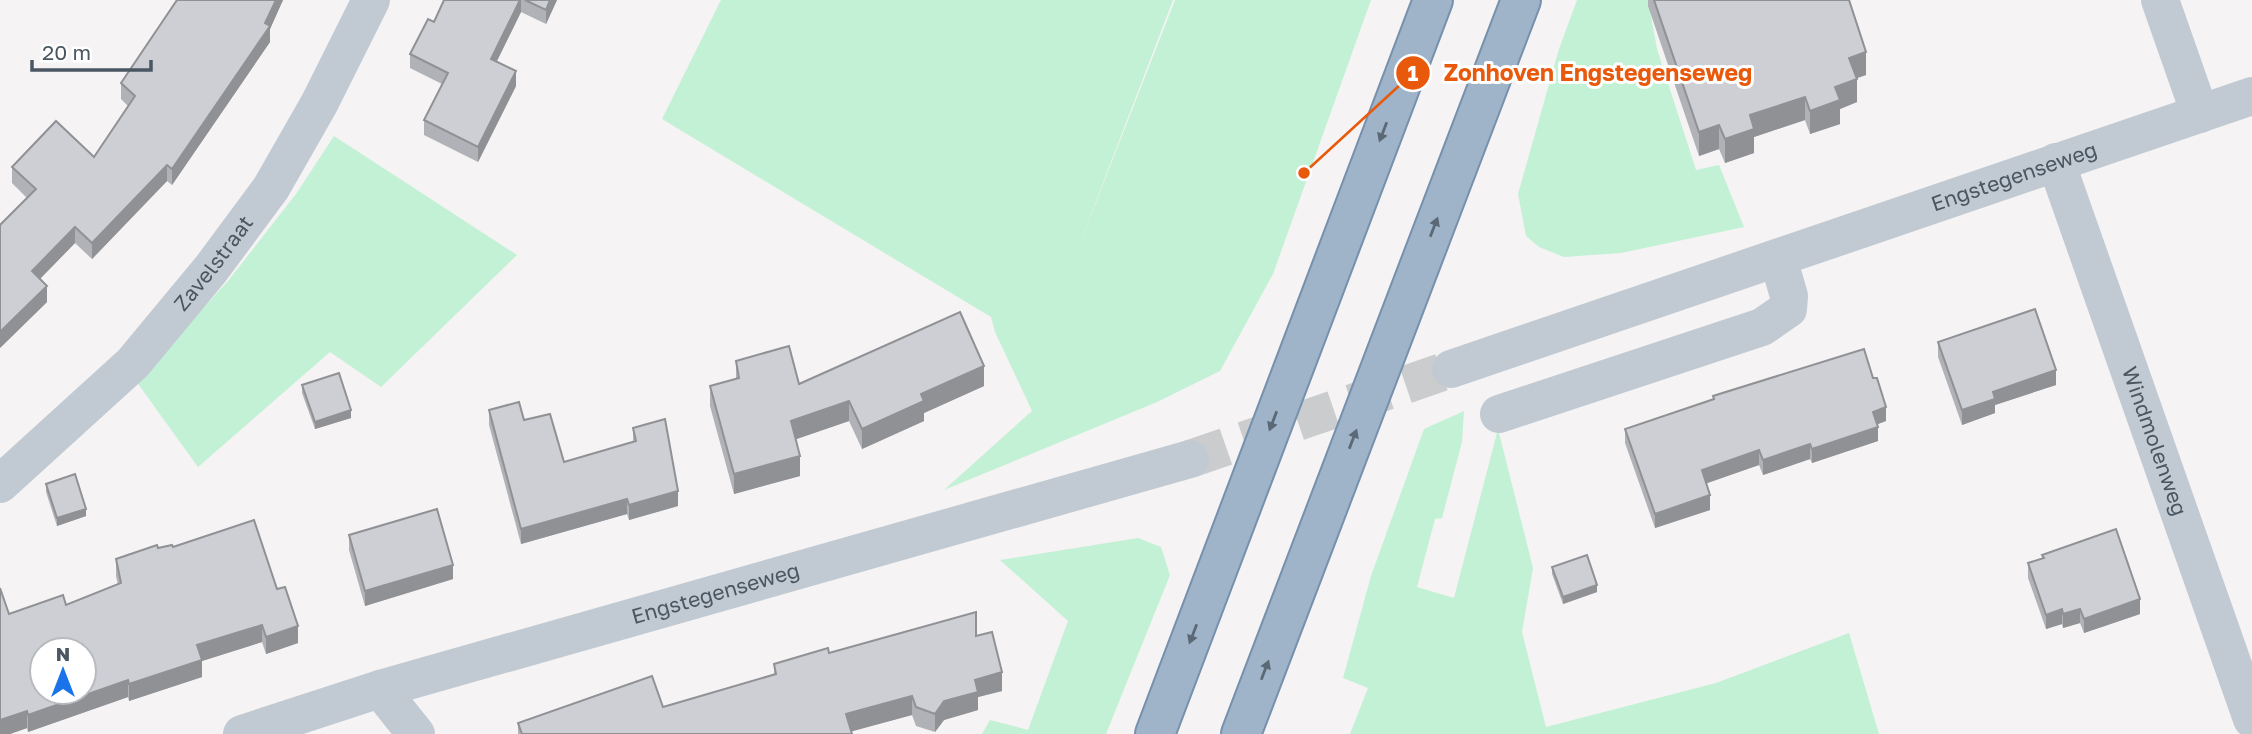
<svg xmlns="http://www.w3.org/2000/svg" width="2252" height="734" font-family="'Golos Text',sans-serif">
<style>
.green{fill:#c3f1d5}
.lines{fill:none;stroke-linecap:round;stroke-linejoin:round}
.tertiary-tunnel{stroke:#caccce;stroke-width:38;stroke-dasharray:38 19;stroke-linecap:butt}
.trunk-casing{stroke:#7690ad;stroke-width:42}
.minor{stroke:#c1cad2;stroke-width:38}
.tertiary{stroke:#c1cad2;stroke-width:38}
.trunk{stroke:#9fb4c9;stroke-width:38}
.wall{fill:#b0b2b7}
.shaded-wall{fill:#909195}
.building{fill:#cdcfd5;stroke:#909195;stroke-width:2;fill-rule:evenodd}
.oneway{fill:#5b6976}
.labels{text-anchor:middle;stroke-width:6;stroke-linejoin:round;paint-order:stroke}
.street-label{font-size:21px;fill:#4a5661;stroke:#fff}
.leader{fill:none;stroke:#e8590c;stroke-width:2.5}
.callout-dot{fill:#e8590c;stroke:#fff;stroke-width:2.5}
.mark-label{font-size:21px;text-anchor:middle;font-weight:bold;fill:#fff}
.callout-label{font-size:23px;text-anchor:middle;font-weight:bold;fill:#e8590c;stroke:#fff;stroke-width:6;stroke-linejoin:round;paint-order:stroke}
</style>
<rect width="100%" height="100%" fill="#f5f3f3"/>
<!-- green -->
<g class="green">
<path d="M 721,0 L 1173,0 L 1075,256 L 1175,0 L 1371,0 L 1273,274 L 1220,371 L 1157,402 L 944,490 L 1032,411 L 995,332 L 991,317 L 662,119 Z"/>
<path d="M 1577,0 L 1648,0 L 1657,49 L 1696,170 L 1719,165 L 1744,227 L 1621,253 L 1564,257 L 1539,247 L 1526,236 L 1518,194 L 1559,49 Z"/>
<path d="M 334,136 L 517,255 L 381,387 L 330,352 L 198,467 L 136,381 L 228,281 L 296,194 Z"/>
<path d="M 1464,411 L 1462,442 L 1442,518 L 1435,519 L 1417,587 L 1454,598 L 1498,429 L 1533,568 L 1522,632 L 1546,727 L 1716,683 L 1849,633 L 1879,734 L 1350,734 L 1368,688 L 1343,678 L 1371,576 L 1424,429 Z"/>
<path d="M 1138,538 L 1161,547 L 1170,575 L 1106,734 L 982,734 L 990,720 L 1028,730 L 1068,621 L 1000,560 Z"/>
</g>
<g class="lines">
<!-- tertiary-tunnel -->
<path class="tertiary-tunnel" d="M 1190,459 L 1451,369"/>
<!-- trunk casing -->
<g class="trunk-casing">
<g id="trunk">
<path d="M 1155,734 L 1433,0"/>
<path d="M 1241,734 L 1521,0"/>
</g>
</g>
<!-- minor -->
<g class="minor">
<path d="M 2160,0 L 2200,114"/>
<path id="s1" d="M 2056,162 L 2252,719"/>
<path d="M 1499,414 L 1762,327 L 1788,309 L 1789,296 L 1778,258"/>
<path id="s2" d="M 0,484 L 133,363 L 211,269 L 271,188 L 319,104 L 371,0"/>
<path d="M 380,689 L 416,734"/>
</g>
<!-- tertiary -->
<g class="tertiary">
<path id="s3" d="M 1451,369 L 2252,96"/>
<path id="s4" d="M 242,734 L 380,689 L 1190,459"/>
</g>
<!-- trunk -->
<use href="#trunk" class="trunk"/>
</g>
<!-- wall -->
<g class="wall">
<path d="M 177,0 L 283,0 L 270,29 L 270,42 L 172,185 L 167,181 L 92,259 L 75,243 L 40,279 L 47,302 L 0,348 L 27,198 L 12,183 L 12,167 L 94,157 L 128,106 L 121,99 L 121,83 Z"/>
<path d="M 444,0 L 557,0 L 546,24 L 521,12 L 497,61 L 516,86 L 478,162 L 424,135 L 424,120 L 442,84 L 410,68 L 410,54 L 434,22 Z"/>
<path d="M 1648,0 L 1849,0 L 1866,75 L 1856,78 L 1857,102 L 1840,109 L 1840,124 L 1810,134 L 1805,120 L 1754,137 L 1754,153 L 1725,163 L 1719,149 L 1699,156 L 1648,6 Z"/>
<path d="M 1938,342 L 2056,385 L 1995,405 L 1995,413 L 1962,425 L 1938,357 Z"/>
<path d="M 736,361 L 799,384 L 984,386 L 924,413 L 924,421 L 862,449 L 849,421 L 796,439 L 800,476 L 734,494 L 710,406 L 710,386 L 736,379 Z"/>
<path d="M 302,385 L 351,418 L 315,429 L 302,393 Z"/>
<path d="M 1713,396 L 1886,421 L 1877,424 L 1878,441 L 1812,463 L 1810,459 L 1763,475 L 1759,465 L 1706,483 L 1710,510 L 1655,528 L 1625,443 L 1625,429 L 1713,399 Z"/>
<path d="M 489,410 L 524,420 L 564,462 L 633,442 L 633,428 L 678,506 L 629,520 L 627,514 L 521,544 L 489,425 Z"/>
<path d="M 46,484 L 86,516 L 57,526 L 46,492 Z"/>
<path d="M 349,535 L 453,579 L 365,606 L 349,550 Z"/>
<path d="M 173,547 L 277,589 L 298,643 L 266,654 L 262,642 L 202,661 L 202,677 L 129,701 L 128,697 L 28,732 L 27,728 L 10,734 L 0,734 L 9,614 L 66,605 L 118,585 L 116,576 L 116,559 L 158,548 Z"/>
<path d="M 2042,555 L 2140,614 L 2084,633 L 2080,623 L 2063,628 L 2062,624 L 2046,629 L 2028,578 L 2028,563 L 2042,558 Z"/>
<path d="M 1552,567 L 1597,592 L 1563,604 L 1552,574 Z"/>
<path d="M 976,636 L 1002,691 L 978,697 L 978,710 L 944,720 L 935,732 L 916,726 L 912,715 L 851,731 L 852,734 L 518,734 L 518,723 L 663,707 L 774,674 L 774,664 L 829,653 Z"/>
</g>
<!-- shaded-wall -->
<g class="shaded-wall">
<path d="M 276,0 L 283,0 L 270,29 L 270,42 L 172,185 L 172,169 L 265,23 Z"/>
<path d="M 520,0 L 521,0 L 521,12 L 491,73 L 491,59 Z"/>
<path d="M 550,0 L 557,0 L 546,24 L 546,10 Z"/>
<path d="M 1866,52 L 1866,75 L 1849,81 L 1849,58 Z"/>
<path d="M 516,71 L 516,86 L 478,162 L 478,147 Z"/>
<path d="M 1857,79 L 1857,102 L 1840,109 L 1840,124 L 1810,134 L 1810,111 L 1835,87 Z"/>
<path d="M 1805,97 L 1805,120 L 1754,137 L 1754,153 L 1725,163 L 1725,139 L 1750,115 Z"/>
<path d="M 1719,125 L 1719,149 L 1699,156 L 1699,132 Z"/>
<path d="M 167,165 L 167,181 L 92,259 L 92,243 Z"/>
<path d="M 75,227 L 75,243 L 32,287 L 32,271 Z"/>
<path d="M 47,286 L 47,302 L 0,348 L 0,332 Z"/>
<path d="M 984,366 L 984,386 L 924,413 L 924,421 L 862,449 L 862,429 L 921,394 Z"/>
<path d="M 2056,370 L 2056,385 L 1995,405 L 1995,413 L 1962,425 L 1962,410 L 1993,392 Z"/>
<path d="M 849,401 L 849,421 L 791,441 L 791,421 Z"/>
<path d="M 1886,407 L 1886,421 L 1873,426 L 1873,412 Z"/>
<path d="M 351,410 L 351,418 L 315,429 L 315,422 Z"/>
<path d="M 1878,427 L 1878,441 L 1812,463 L 1812,449 Z"/>
<path d="M 1810,444 L 1810,459 L 1763,475 L 1763,460 Z"/>
<path d="M 1759,450 L 1759,465 L 1702,485 L 1702,470 Z"/>
<path d="M 800,456 L 800,476 L 734,494 L 734,474 Z"/>
<path d="M 678,491 L 678,506 L 629,520 L 629,505 Z"/>
<path d="M 1710,495 L 1710,510 L 1655,528 L 1655,514 Z"/>
<path d="M 627,499 L 627,514 L 521,544 L 521,529 Z"/>
<path d="M 86,509 L 86,516 L 57,526 L 57,518 Z"/>
<path d="M 453,565 L 453,579 L 365,606 L 365,591 Z"/>
<path d="M 1597,585 L 1597,592 L 1563,604 L 1563,597 Z"/>
<path d="M 2140,599 L 2140,614 L 2084,633 L 2084,619 Z"/>
<path d="M 2062,609 L 2062,624 L 2046,629 L 2046,615 Z"/>
<path d="M 2080,609 L 2080,623 L 2063,628 L 2063,614 Z"/>
<path d="M 262,625 L 262,642 L 202,661 L 202,677 L 129,701 L 129,684 L 197,645 Z"/>
<path d="M 298,626 L 298,643 L 266,654 L 266,637 Z"/>
<path d="M 1002,672 L 1002,691 L 978,697 L 978,710 L 944,720 L 935,732 L 935,714 L 944,701 L 975,680 Z"/>
<path d="M 128,680 L 128,697 L 28,732 L 28,715 Z"/>
<path d="M 912,696 L 912,715 L 846,733 L 846,714 Z"/>
<path d="M 27,711 L 27,728 L 10,734 L 0,734 L 0,720 Z"/>
</g>
<!-- building -->
<g class="building">
<path d="M 177,0 L 276,0 L 265,23 L 270,26 L 172,169 L 167,165 L 92,243 L 75,227 L 32,271 L 47,286 L 0,332 L 0,225 L 36,189 L 12,167 L 56,121 L 94,157 L 135,96 L 121,83 Z"/>
<path d="M 444,0 L 520,0 L 491,59 L 516,71 L 478,147 L 424,120 L 448,73 L 410,54 L 428,19 L 434,22 Z"/>
<path d="M 525,0 L 550,0 L 546,10 Z"/>
<path d="M 1654,0 L 1849,0 L 1866,52 L 1849,58 L 1857,79 L 1835,87 L 1840,100 L 1810,111 L 1805,97 L 1750,115 L 1754,129 L 1725,139 L 1719,125 L 1699,132 Z"/>
<path d="M 2035,309 L 2056,370 L 1993,392 L 1995,399 L 1962,410 L 1938,342 Z"/>
<path d="M 960,312 L 984,366 L 921,394 L 924,401 L 862,429 L 849,401 L 791,421 L 800,456 L 734,474 L 710,386 L 739,378 L 736,361 L 789,346 L 799,384 Z"/>
<path d="M 1864,349 L 1873,378 L 1877,378 L 1886,407 L 1873,412 L 1878,427 L 1812,449 L 1810,444 L 1763,460 L 1759,450 L 1702,470 L 1710,495 L 1655,514 L 1625,429 L 1714,399 L 1713,396 Z"/>
<path d="M 339,373 L 351,410 L 315,422 L 302,385 Z"/>
<path d="M 519,402 L 524,420 L 550,414 L 564,462 L 636,441 L 633,428 L 665,419 L 678,491 L 629,505 L 627,499 L 521,529 L 489,410 Z"/>
<path d="M 75,474 L 86,509 L 57,518 L 46,484 Z"/>
<path d="M 437,509 L 453,565 L 365,591 L 349,535 Z"/>
<path d="M 254,520 L 277,589 L 285,587 L 298,626 L 266,637 L 262,625 L 197,645 L 202,660 L 129,684 L 128,680 L 28,715 L 27,711 L 0,720 L 0,588 L 9,614 L 63,595 L 66,605 L 121,583 L 116,559 L 157,545 L 158,548 L 172,545 L 173,547 ZM 42,650 L 84,650 L 84,692 L 42,692 Z"/>
<path d="M 2116,529 L 2140,599 L 2084,619 L 2080,609 L 2063,614 L 2062,609 L 2046,615 L 2028,563 L 2044,558 L 2042,555 Z"/>
<path d="M 1587,555 L 1597,585 L 1563,597 L 1552,567 Z"/>
<path d="M 976,612 L 976,636 L 992,632 L 1002,672 L 975,680 L 978,692 L 944,701 L 935,714 L 916,707 L 912,696 L 846,714 L 852,734 L 522,734 L 518,723 L 652,676 L 663,707 L 776,674 L 774,664 L 828,648 L 829,653 Z"/>
</g>
<!-- one-way arrows -->
<defs><path id="oneway-solid" d="M-6-.8H1V-3.2L6.5 0L1 3.2V.8H-6Z" transform="scale(1.75)"/></defs>
<g class="oneway">
<use href="#oneway-solid" transform="translate(1383 132) rotate(111)"/>
<use href="#oneway-solid" transform="translate(1434 227) rotate(-69)"/>
<use href="#oneway-solid" transform="translate(1273 421) rotate(111)"/>
<use href="#oneway-solid" transform="translate(1353 439) rotate(-69)"/>
<use href="#oneway-solid" transform="translate(1193 634) rotate(111)"/>
<use href="#oneway-solid" transform="translate(1265 670) rotate(-69)"/>
</g>
<g class="labels">
<!-- street labels -->
<g class="street-label">
<text dy="7" stroke="none"><textPath href="#s3" startOffset="595">Engstegenseweg</textPath></text>
<text dy="7" stroke="none"><textPath href="#s2" startOffset="308">Zavelstraat</textPath></text>
<text dy="7" stroke="none"><textPath href="#s1" startOffset="296">Windmolenweg</textPath></text>
<text dy="7" stroke="none"><textPath href="#s4" startOffset="494">Engstegenseweg</textPath></text>
</g>
</g>
<!-- callouts -->
<path class="leader" d="M1304 173L1413 73"/>
<g class="callout-dot">
<circle cx="1304" cy="173" r="7"/>
<circle cx="1413" cy="73" r="18"/>
</g>
<g class="mark-label">
<text x="1413" y="81">1</text>
</g>
<g class="callout-label">
<text x="1598" y="81">Zonhoven Engstegenseweg</text>
</g>
<!-- north arrow -->
<g transform="translate(63 671)"><circle r="33" fill="#ffffff" stroke="#b7bbc0" stroke-width="2"/>
<path d="M0-5L12 26L0 18L-12 26Z" fill="#1a73e8"/>
<text y="-10" font-size="19" font-weight="bold" text-anchor="middle" fill="#4a5661">N</text>
</g>
<!-- scale -->
<path d="M32 60v10h119v-10" fill="none" stroke="#4a5661" stroke-width="3.5"/>
<text x="42" y="60" font-size="21" fill="#4a5661" stroke="#ffffff" stroke-width="5" paint-order="stroke">20 m</text>
</svg>
